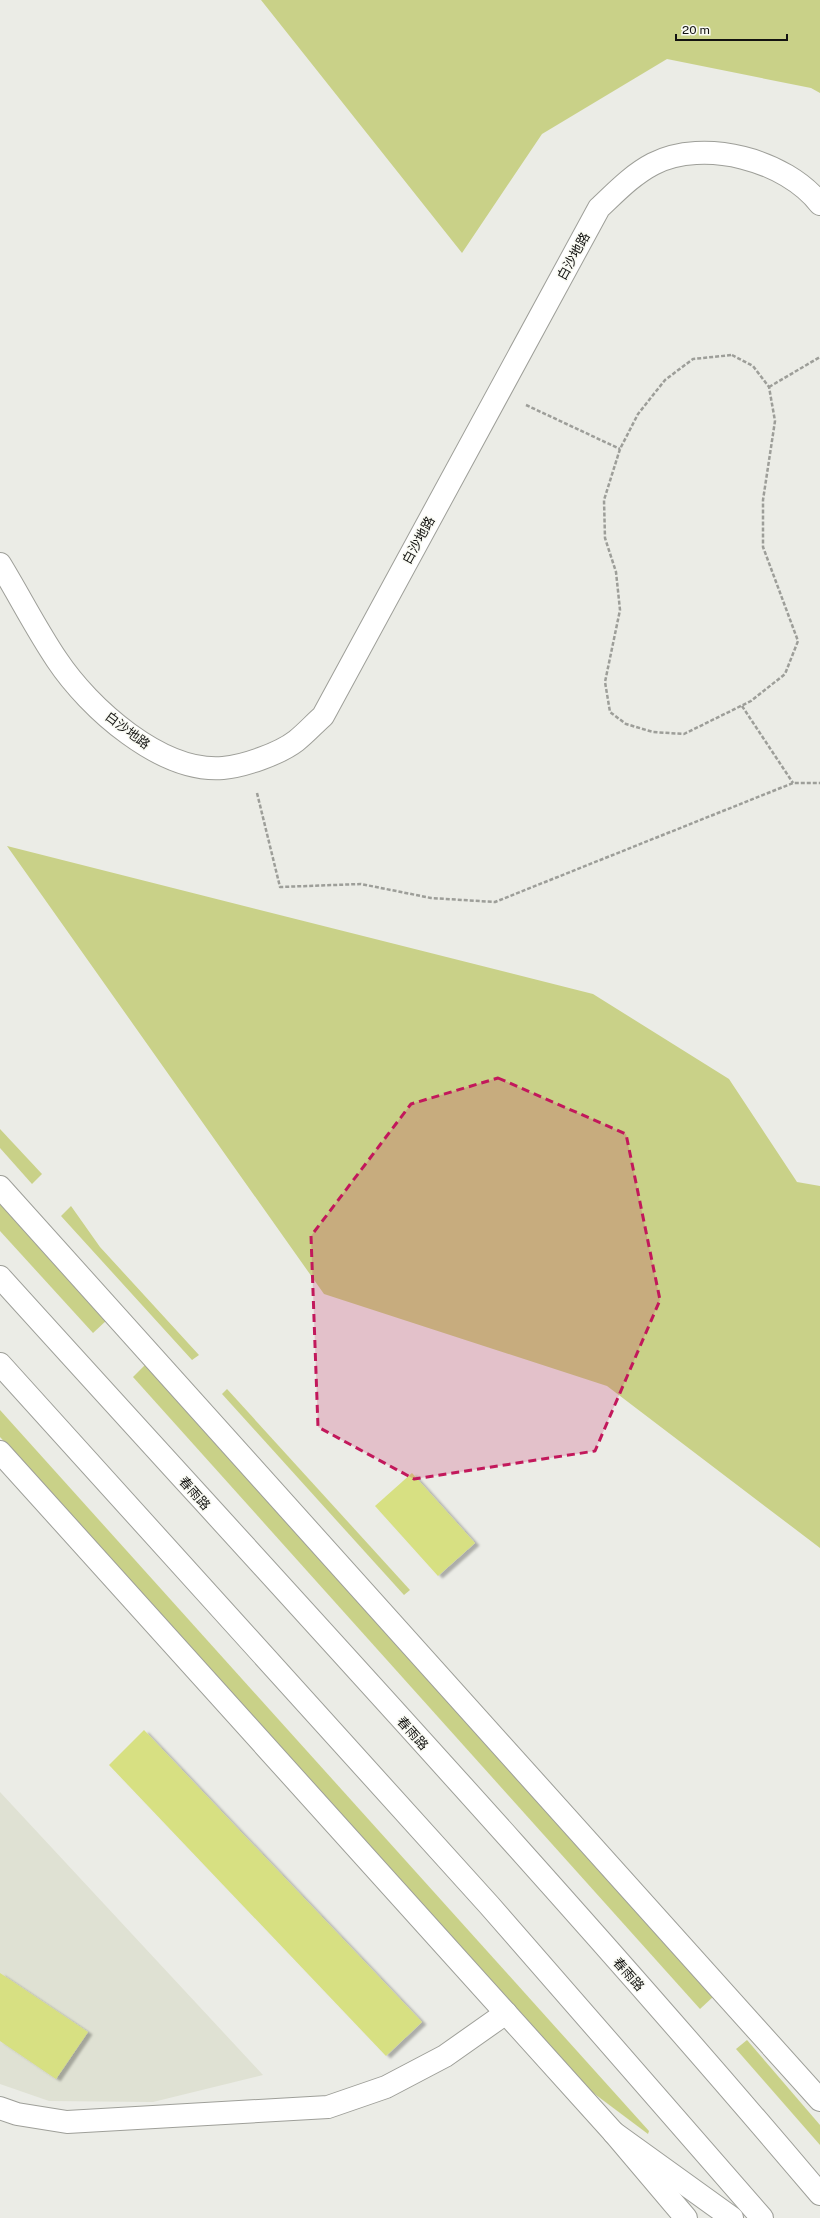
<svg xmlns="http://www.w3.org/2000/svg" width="820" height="2218" font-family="'Public Sans','Noto Sans SC',sans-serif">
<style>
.built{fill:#dfe1d3}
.green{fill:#c9d188}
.building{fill:#d7e082;filter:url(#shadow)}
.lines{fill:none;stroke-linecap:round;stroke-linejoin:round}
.minor-casing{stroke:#9e9f99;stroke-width:24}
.major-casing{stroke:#9e9f99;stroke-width:24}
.path{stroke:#9d9e99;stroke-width:2.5;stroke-dasharray:4 2;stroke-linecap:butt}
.minor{stroke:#fff;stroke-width:22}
.major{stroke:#fff;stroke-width:22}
.marked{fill:#c2185b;fill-opacity:0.2;stroke:#c2185b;stroke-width:3;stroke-dasharray:8 5;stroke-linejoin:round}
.labels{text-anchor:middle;stroke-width:3;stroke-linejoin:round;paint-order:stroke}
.street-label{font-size:13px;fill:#131311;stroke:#f9faf3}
</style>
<defs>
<filter id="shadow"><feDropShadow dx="4.5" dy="2.5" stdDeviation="1" flood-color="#0004"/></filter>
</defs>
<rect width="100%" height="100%" fill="#ebece6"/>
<!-- built -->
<path class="built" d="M 0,1792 L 263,2075 L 153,2102 L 49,2101 L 0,2084 Z"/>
<!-- green -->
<g class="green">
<path d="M 261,0 L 820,0 L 820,93 L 811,88 L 667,59 L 542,134 L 462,253 Z"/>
<path d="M 7,846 L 593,994 L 729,1079 L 797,1182 L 820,1186 L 820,1548 L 607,1386 L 324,1294 Z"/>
<path d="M 0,1129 L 42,1174 L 32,1184 L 0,1148 Z"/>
<path d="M 0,1200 L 108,1319 L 93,1333 L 0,1231 Z"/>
<path d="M 71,1206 L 100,1247 L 199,1355 L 192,1360 L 61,1216 Z"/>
<path d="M 147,1363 L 714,1996 L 700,2009 L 133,1377 Z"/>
<path d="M 227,1389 L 410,1590 L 404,1595 L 222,1394 Z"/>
<path d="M 0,1410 L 649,2131 L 648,2134 L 592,2092 L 0,1437 Z"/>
<path d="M 747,2040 L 820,2125 L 820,2145 L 736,2049 Z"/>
</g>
<!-- building -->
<g class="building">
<path d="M 412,1473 L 475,1543 L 438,1576 L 375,1506 Z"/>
<path d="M 144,1730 L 422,2022 L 386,2056 L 109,1765 Z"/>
<path d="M 0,1973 L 88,2032 L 56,2079 L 0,2041 Z"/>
</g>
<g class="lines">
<!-- minor casing -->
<g class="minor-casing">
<g id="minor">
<path d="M 0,564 C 19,595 36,629 57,660 C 89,708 161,773 223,768 C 244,766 279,754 296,741 C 306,733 314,724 323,716 L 599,208 C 616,192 632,175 653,164 C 704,138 786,160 820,204"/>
<path d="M 0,1187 L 820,2100"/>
<path d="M 0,1452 L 614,2133 L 686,2218"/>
<path d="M 0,2108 L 17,2114 L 67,2122 L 328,2107 L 386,2087 L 445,2056 L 506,2013"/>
</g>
</g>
<!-- major casing -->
<g class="major-casing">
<g id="major">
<path d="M 0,1277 C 275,1581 555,1881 820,2194"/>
<path d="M 0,1364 L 489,1905 L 762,2218"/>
<path d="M 614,2133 L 732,2218"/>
</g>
</g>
<!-- path -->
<g class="path">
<path d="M 732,355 L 753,366 L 769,387 L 775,421 L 763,500 L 763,547 L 798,641 L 785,674 L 751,701 L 684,734 L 653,732 L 626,724 L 610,712 L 605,682 L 620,610 L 616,572 L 605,538 L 604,500 L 620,449 L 638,414 L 665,380 L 693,359 Z"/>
<path d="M 769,387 L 820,357"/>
<path d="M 526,405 L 620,449"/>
<path d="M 742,706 L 793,783"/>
<path d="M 257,793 L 280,887 L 361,884 L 431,898 L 495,902 L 793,783 L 820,783"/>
</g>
<!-- minor -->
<use href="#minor" class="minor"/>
<!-- major -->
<use href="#major" class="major"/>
</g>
<!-- marked area -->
<path class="marked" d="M 498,1078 L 626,1134 L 660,1300 L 595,1451 L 414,1479 L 318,1427 L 311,1236 L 411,1104 Z"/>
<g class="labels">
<!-- street labels -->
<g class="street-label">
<text transform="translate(573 256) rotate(-61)" y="5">白沙地路</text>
<text transform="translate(418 540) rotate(-61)" y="5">白沙地路</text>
<text transform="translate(128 730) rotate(37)" y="5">白沙地路</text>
<text transform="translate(195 1493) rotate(48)" y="5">春雨路</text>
<text transform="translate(413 1733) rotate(48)" y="5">春雨路</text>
<text transform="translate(629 1974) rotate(48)" y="5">春雨路</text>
</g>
</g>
<!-- scale -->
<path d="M676 34v6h111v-6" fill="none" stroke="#131311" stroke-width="2"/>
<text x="682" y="34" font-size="12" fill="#131311" stroke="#f9faf3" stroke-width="3" paint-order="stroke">20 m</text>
</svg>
